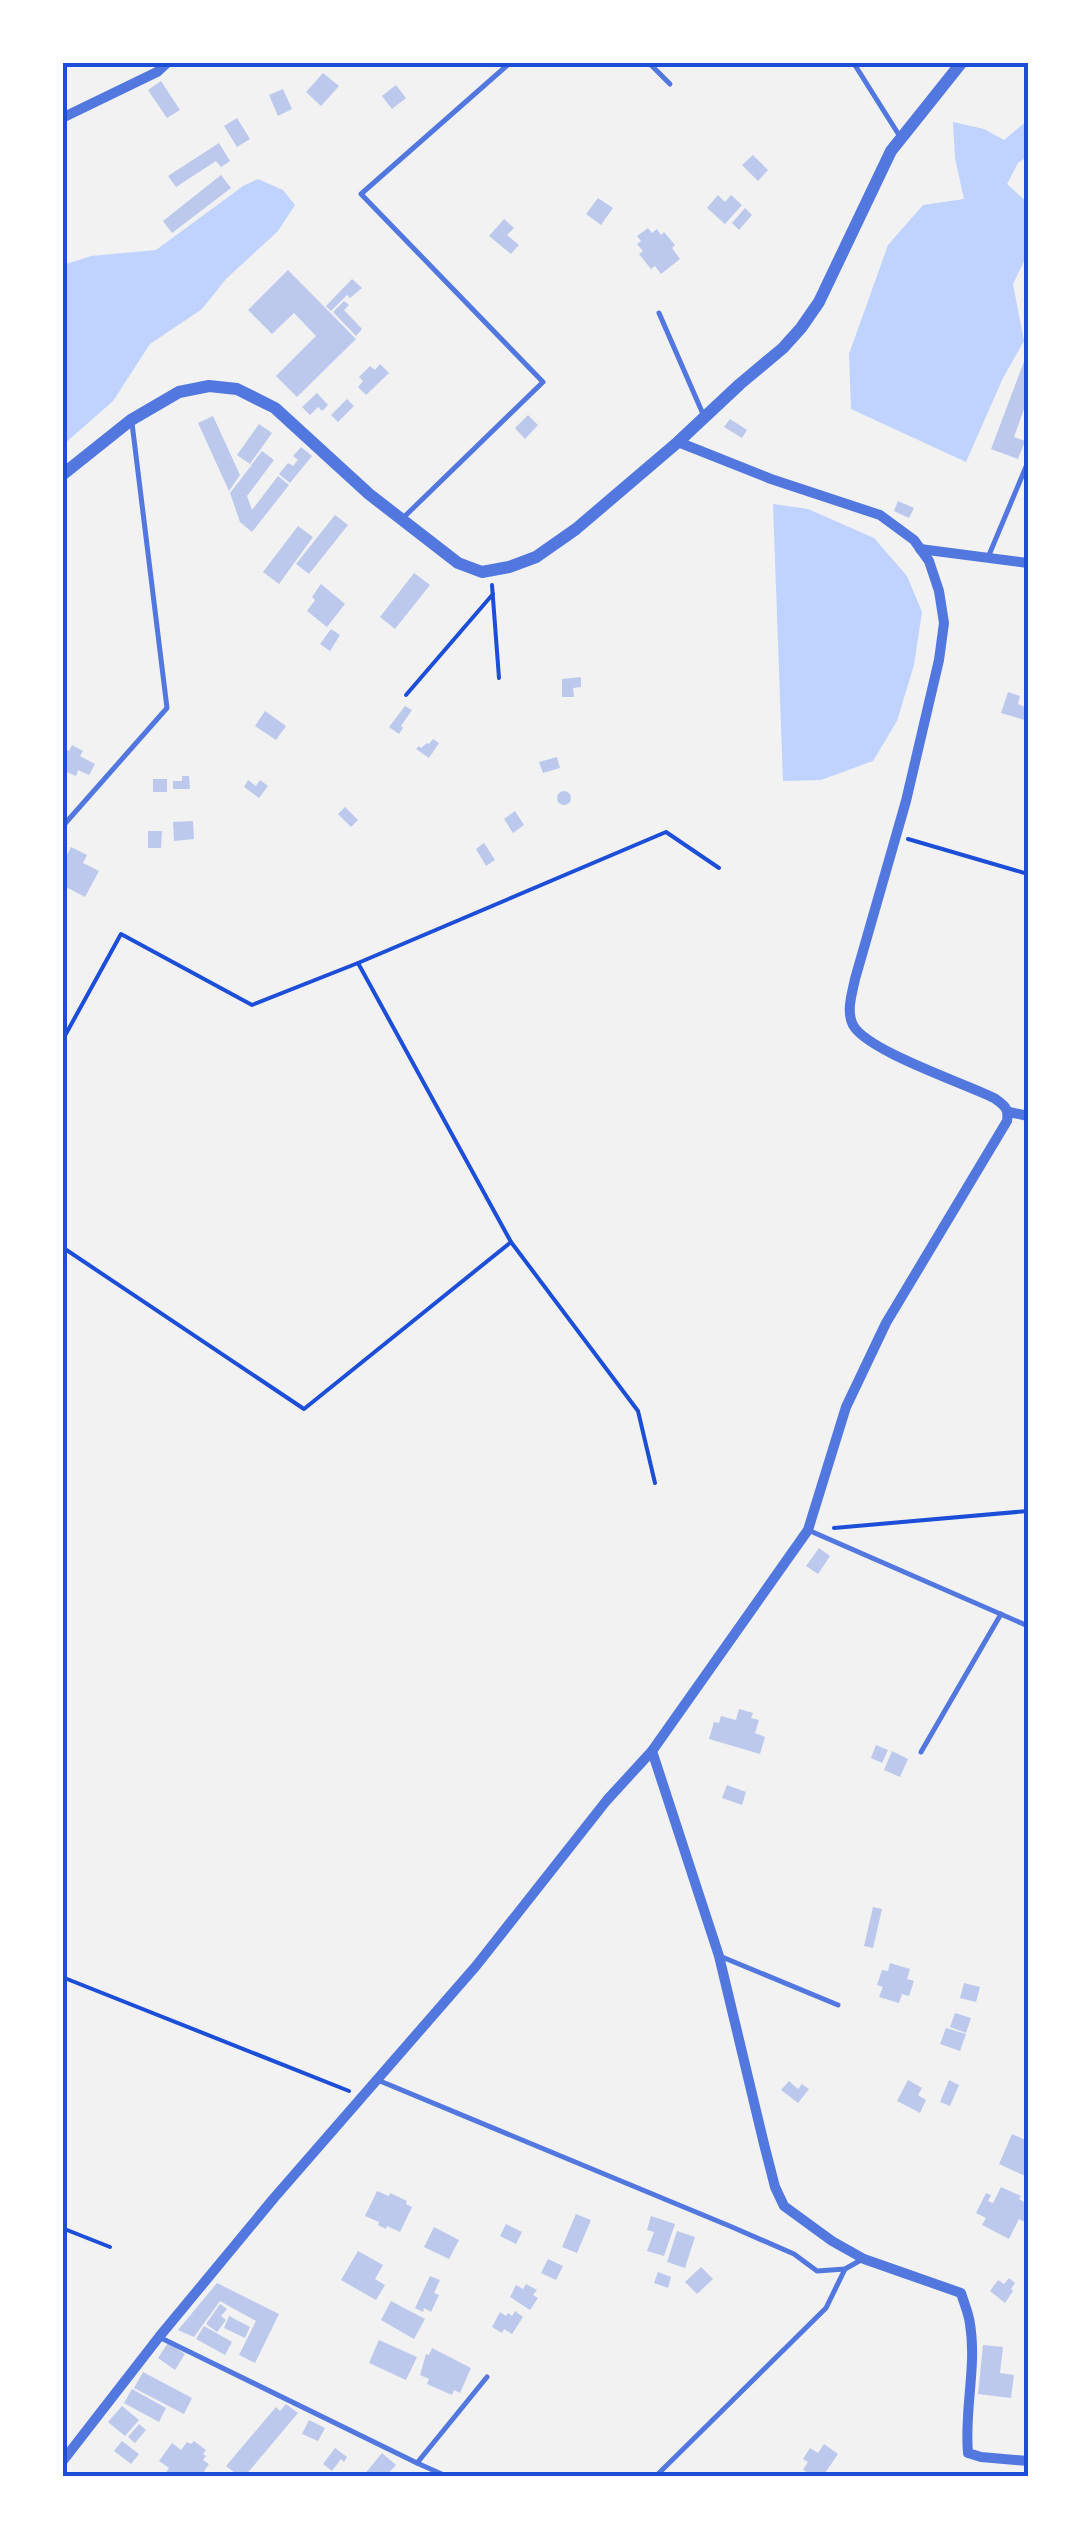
<svg xmlns="http://www.w3.org/2000/svg" width="1091" height="2539" font-family="Jost,sans-serif">
<style>
.water{fill:#bfd3fe}
.building{fill:#bdc9ec}
.lines{fill:none;stroke-linecap:round;stroke-linejoin:round}
.path{stroke:#1d4ed8;stroke-width:4}
.service{stroke:#5277de;stroke-width:5}
.minor{stroke:#5277de;stroke-width:10}
.tertiary{stroke:#5277de;stroke-width:12}
.neatline{fill:none;stroke:#1d4ed8;stroke-width:4}
</style>
<rect width="100%" height="100%" fill="#f2f2f2"/>
<!-- water -->
<g class="water">
<path d="M 1028,120 L 1028,156 L 1018,163 L 1007,184 L 1028,203 L 1028,253 L 1013,284 L 1024,341 L 1003,378 L 966,462 L 851,409 L 849,354 L 888,245 L 923,205 L 964,199 L 955,158 L 953,122 L 984,129 L 1004,140 Z"/>
<path d="M 258,179 L 283,190 L 295,205 L 278,231 L 226,279 L 202,309 L 150,344 L 113,401 L 63,445 L 63,265 L 91,256 L 156,250 L 243,186 Z"/>
<path d="M 773,504 L 808,509 L 874,538 L 907,576 L 922,612 L 914,665 L 897,721 L 873,761 L 821,780 L 783,781 Z"/>
</g>
<!-- building -->
<g class="building">
<path d="M 323,73 L 339,86 L 321,106 L 306,92 Z"/>
<path d="M 161,81 L 180,110 L 167,118 L 148,90 Z"/>
<path d="M 396,85 L 406,98 L 392,109 L 382,96 Z"/>
<path d="M 283,89 L 292,109 L 278,116 L 269,95 Z"/>
<path d="M 237,118 L 250,139 L 237,147 L 224,126 Z"/>
<path d="M 219,143 L 230,161 L 221,167 L 216,161 L 176,187 L 168,176 Z"/>
<path d="M 753,155 L 768,170 L 758,181 L 742,165 Z"/>
<path d="M 221,175 L 231,188 L 172,233 L 163,221 Z"/>
<path d="M 718,195 L 725,202 L 731,195 L 742,205 L 725,224 L 707,208 Z"/>
<path d="M 598,198 L 613,208 L 601,225 L 586,214 Z"/>
<path d="M 745,208 L 752,215 L 739,230 L 732,223 Z"/>
<path d="M 504,219 L 514,228 L 507,235 L 519,245 L 511,254 L 489,236 Z"/>
<path d="M 648,228 L 652,233 L 657,229 L 661,235 L 664,232 L 675,245 L 672,248 L 680,259 L 661,274 L 655,266 L 651,269 L 639,254 L 643,251 L 637,244 L 641,241 L 637,236 Z"/>
<path d="M 288,270 L 356,339 L 297,397 L 276,376 L 316,336 L 294,313 L 272,334 L 248,310 Z"/>
<path d="M 352,279 L 362,288 L 350,298 L 347,295 L 331,311 L 326,306 Z"/>
<path d="M 344,301 L 349,305 L 344,310 L 362,329 L 356,336 L 333,312 Z"/>
<path d="M 1028,351 L 1028,398 L 1014,437 L 1025,441 L 1018,459 L 991,449 Z"/>
<path d="M 380,364 L 389,373 L 366,395 L 358,387 L 363,381 L 359,377 L 370,366 L 375,370 Z"/>
<path d="M 317,393 L 328,405 L 322,411 L 318,407 L 310,415 L 302,407 Z"/>
<path d="M 347,399 L 354,406 L 338,422 L 331,415 Z"/>
<path d="M 528,415 L 538,425 L 525,439 L 515,428 Z"/>
<path d="M 213,416 L 240,475 L 229,491 L 198,423 Z"/>
<path d="M 730,419 L 747,430 L 742,438 L 724,427 Z"/>
<path d="M 259,424 L 272,433 L 250,464 L 237,455 Z"/>
<path d="M 301,447 L 312,456 L 290,483 L 279,474 L 288,463 L 293,466 L 298,460 L 293,456 Z"/>
<path d="M 262,451 L 274,460 L 247,496 L 252,510 L 278,476 L 289,485 L 252,532 L 240,522 L 230,493 L 251,466 L 254,468 L 251,465 Z"/>
<path d="M 898,501 L 914,508 L 909,518 L 894,511 Z"/>
<path d="M 335,515 L 348,525 L 309,574 L 296,564 Z"/>
<path d="M 298,526 L 313,537 L 279,584 L 263,572 Z"/>
<path d="M 414,573 L 430,585 L 395,629 L 380,617 Z"/>
<path d="M 321,584 L 345,604 L 327,627 L 307,611 L 315,600 L 312,597 Z"/>
<path d="M 331,629 L 340,635 L 330,651 L 320,644 Z"/>
<path d="M 581,677 L 581,687 L 573,688 L 574,697 L 562,697 L 562,679 Z"/>
<path d="M 1008,692 L 1020,696 L 1018,704 L 1028,708 L 1028,721 L 1001,713 Z"/>
<path d="M 405,706 L 412,710 L 401,726 L 403,728 L 399,734 L 389,727 Z"/>
<path d="M 265,711 L 286,726 L 276,740 L 255,726 Z"/>
<path d="M 433,739 L 439,743 L 429,758 L 416,749 L 419,746 L 421,748 L 427,743 L 429,744 Z"/>
<path d="M 72,745 L 83,751 L 80,756 L 95,764 L 89,775 L 78,770 L 76,776 L 62,770 L 62,748 L 69,751 Z"/>
<path d="M 557,757 L 560,768 L 543,773 L 539,762 Z"/>
<path d="M 182,776 L 189,776 L 190,789 L 173,789 L 173,781 L 182,781 Z"/>
<rect x="153" y="779" width="14" height="13"/>
<path d="M 248,780 L 256,786 L 260,780 L 268,786 L 259,798 L 244,787 Z"/>
<circle cx="564" cy="798" r="7"/>
<path d="M 345,807 L 358,820 L 351,827 L 338,814 Z"/>
<path d="M 515,811 L 524,825 L 513,833 L 504,819 Z"/>
<path d="M 193,821 L 194,839 L 174,841 L 173,822 Z"/>
<path d="M 148,831 L 162,831 L 161,848 L 148,848 Z"/>
<path d="M 484,843 L 495,860 L 486,866 L 476,849 Z"/>
<path d="M 71,847 L 87,855 L 83,863 L 99,871 L 85,897 L 62,885 L 62,852 L 67,855 Z"/>
<path d="M 819,1548 L 830,1556 L 818,1574 L 806,1566 Z"/>
<path d="M 739,1709 L 753,1713 L 751,1718 L 759,1720 L 755,1733 L 765,1737 L 760,1754 L 709,1739 L 714,1722 L 719,1723 L 721,1716 L 736,1720 Z"/>
<path d="M 876,1745 L 888,1750 L 882,1763 L 871,1758 Z"/>
<path d="M 892,1751 L 908,1759 L 900,1777 L 884,1770 Z"/>
<path d="M 727,1785 L 746,1792 L 742,1805 L 722,1798 Z"/>
<path d="M 873,1907 L 882,1909 L 873,1948 L 864,1946 Z"/>
<path d="M 890,1963 L 910,1969 L 907,1979 L 914,1981 L 909,1996 L 902,1994 L 899,2003 L 879,1997 L 883,1987 L 877,1985 L 882,1970 L 888,1971 Z"/>
<path d="M 964,1983 L 980,1987 L 976,2002 L 960,1998 Z"/>
<path d="M 955,2013 L 971,2018 L 966,2033 L 950,2027 Z"/>
<path d="M 946,2028 L 966,2034 L 960,2051 L 940,2044 Z"/>
<path d="M 908,2080 L 922,2088 L 918,2095 L 926,2100 L 920,2113 L 897,2101 Z"/>
<path d="M 949,2080 L 959,2085 L 950,2106 L 940,2102 Z"/>
<path d="M 789,2081 L 798,2089 L 802,2084 L 809,2089 L 798,2103 L 781,2090 Z"/>
<path d="M 1012,2134 L 1028,2141 L 1028,2169 L 1025,2176 L 999,2164 Z"/>
<path d="M 1001,2187 L 1021,2196 L 1019,2199 L 1028,2204 L 1028,2216 L 1025,2222 L 1019,2219 L 1009,2239 L 982,2225 L 986,2218 L 976,2213 L 986,2193 L 991,2195 L 988,2201 L 993,2203 Z"/>
<path d="M 377,2191 L 389,2196 L 390,2193 L 407,2201 L 406,2204 L 412,2207 L 400,2232 L 387,2226 L 386,2229 L 378,2225 L 379,2222 L 365,2216 Z"/>
<path d="M 576,2214 L 591,2220 L 577,2253 L 562,2247 Z"/>
<path d="M 651,2216 L 675,2224 L 664,2256 L 647,2251 L 654,2232 L 647,2230 Z"/>
<path d="M 506,2224 L 522,2232 L 516,2244 L 500,2236 Z"/>
<path d="M 434,2227 L 459,2240 L 449,2259 L 424,2247 Z"/>
<path d="M 677,2231 L 695,2237 L 685,2268 L 667,2262 Z"/>
<path d="M 358,2251 L 383,2265 L 375,2279 L 385,2285 L 376,2300 L 341,2280 Z"/>
<path d="M 548,2259 L 563,2266 L 556,2280 L 541,2273 Z"/>
<path d="M 701,2267 L 713,2279 L 697,2294 L 685,2282 Z"/>
<path d="M 658,2272 L 671,2277 L 668,2288 L 654,2283 Z"/>
<path d="M 430,2276 L 440,2280 L 434,2293 L 439,2295 L 431,2312 L 424,2308 L 423,2312 L 415,2308 Z"/>
<path d="M 1009,2278 L 1015,2283 L 1011,2289 L 1013,2291 L 1005,2303 L 990,2291 L 998,2280 L 1004,2284 Z"/>
<path d="M 217,2283 L 279,2314 L 255,2363 L 239,2355 L 256,2321 L 220,2301 L 194,2337 L 178,2330 Z"/>
<path d="M 526,2284 L 537,2290 L 533,2295 L 538,2298 L 530,2310 L 510,2297 L 516,2285 L 523,2289 Z"/>
<path d="M 391,2301 L 425,2319 L 414,2339 L 381,2320 Z"/>
<path d="M 220,2304 L 227,2309 L 221,2316 L 226,2320 L 217,2332 L 206,2324 Z"/>
<path d="M 515,2311 L 523,2317 L 512,2334 L 504,2329 L 502,2333 L 492,2327 L 500,2312 L 506,2316 L 508,2313 L 512,2316 Z"/>
<path d="M 229,2316 L 250,2327 L 245,2338 L 224,2328 Z"/>
<path d="M 204,2326 L 232,2342 L 225,2355 L 196,2339 Z"/>
<path d="M 379,2340 L 417,2357 L 406,2380 L 369,2363 Z"/>
<path d="M 168,2343 L 185,2354 L 175,2370 L 158,2358 Z"/>
<path d="M 983,2345 L 1003,2347 L 1000,2373 L 1014,2375 L 1011,2398 L 978,2394 Z"/>
<path d="M 432,2348 L 471,2368 L 460,2393 L 454,2390 L 452,2395 L 427,2384 L 429,2379 L 420,2375 L 426,2354 L 429,2355 Z"/>
<path d="M 143,2372 L 192,2398 L 184,2414 L 134,2388 Z"/>
<path d="M 132,2389 L 166,2408 L 159,2422 L 124,2403 Z"/>
<path d="M 286,2404 L 298,2413 L 245,2476 L 239,2476 L 226,2466 L 276,2407 L 280,2411 Z"/>
<path d="M 122,2406 L 139,2420 L 125,2436 L 108,2422 Z"/>
<path d="M 309,2420 L 325,2428 L 318,2441 L 302,2434 Z"/>
<path d="M 139,2424 L 146,2430 L 135,2443 L 128,2437 Z"/>
<path d="M 122,2441 L 139,2454 L 131,2464 L 114,2451 Z"/>
<path d="M 194,2441 L 206,2450 L 203,2454 L 206,2456 L 203,2460 L 209,2464 L 201,2476 L 164,2475 L 169,2468 L 159,2461 L 172,2443 L 181,2450 L 187,2442 L 191,2444 Z"/>
<path d="M 824,2444 L 838,2454 L 823,2476 L 813,2476 L 803,2470 L 808,2462 L 803,2459 L 810,2448 L 818,2453 Z"/>
<path d="M 335,2448 L 347,2457 L 344,2462 L 341,2459 L 332,2471 L 323,2464 Z"/>
<path d="M 382,2453 L 396,2465 L 386,2476 L 363,2476 Z"/>
</g>
<g class="lines">
<!-- path -->
<g class="path">
<path d="M 492,585 L 499,678"/>
<path d="M 406,695 L 493,594"/>
<path d="M 908,839 L 1028,874"/>
<path d="M 358,963 L 511,1242 L 638,1411 L 655,1483"/>
<path d="M 62,1041 L 121,934 L 252,1005 L 358,963 L 666,832 L 719,868"/>
<path d="M 62,1247 L 304,1409 L 511,1242"/>
<path d="M 834,1528 L 1028,1511"/>
<path d="M 62,1977 L 349,2091"/>
<path d="M 62,2228 L 110,2247"/>
</g>
<!-- service -->
<g class="service">
<path d="M 648,62 L 670,84"/>
<path d="M 853,62 L 899,135"/>
<path d="M 659,313 L 703,414"/>
<path d="M 404,517 L 543,382 L 361,194 L 511,62"/>
<path d="M 989,555 L 1028,462"/>
<path d="M 62,827 L 167,708 L 132,423"/>
<path d="M 808,1530 L 1028,1626"/>
<path d="M 921,1752 L 1001,1614"/>
<path d="M 722,1957 L 838,2005"/>
<path d="M 380,2081 L 732,2227 L 794,2254 L 817,2271 L 845,2269 L 861,2260"/>
<path d="M 159,2337 L 417,2463 L 487,2377"/>
<path d="M 417,2463 L 446,2476"/>
<path d="M 656,2476 L 826,2308 L 845,2269"/>
</g>
<!-- minor -->
<g class="minor">
<path d="M 62,118 L 157,72 L 168,62"/>
<path d="M 920,549 L 1028,563"/>
<path d="M 1009,1112 L 1028,1116"/>
<path d="M 652,1751 L 719,1956 L 764,2144 L 775,2187 L 784,2206 L 832,2241 L 864,2259 L 961,2293 C 964,2303 969,2314 970,2324 C 977,2367 964,2410 968,2453 L 981,2457 L 1028,2461"/>
<path d="M 62,2462 L 159,2337 L 274,2198 L 476,1966 L 607,1800 L 652,1751 L 808,1530 L 846,1407 L 886,1323 L 1007,1121 C 1009,1108 1004,1105 994,1098 C 964,1083 867,1051 853,1025 C 846,1011 852,994 855,979 L 906,801 L 939,660 L 944,623 L 939,591 L 929,561 L 914,540 L 880,515 L 771,479 L 678,442"/>
</g>
<!-- tertiary -->
<path class="tertiary" d="M 62,475 L 131,420 L 179,392 L 209,386 L 237,389 L 275,408 L 369,494 L 458,563 L 482,572 L 509,567 L 536,557 L 576,529 L 678,442 L 740,384 L 783,348 L 801,328 L 819,302 L 891,151 L 962,62"/>
</g>
<!-- border -->
<rect width="1091" height="2539" fill="none" stroke="#ffffff" stroke-width="130"/>
<rect x="65" y="65" width="961" height="2409" class="neatline"/>
</svg>
